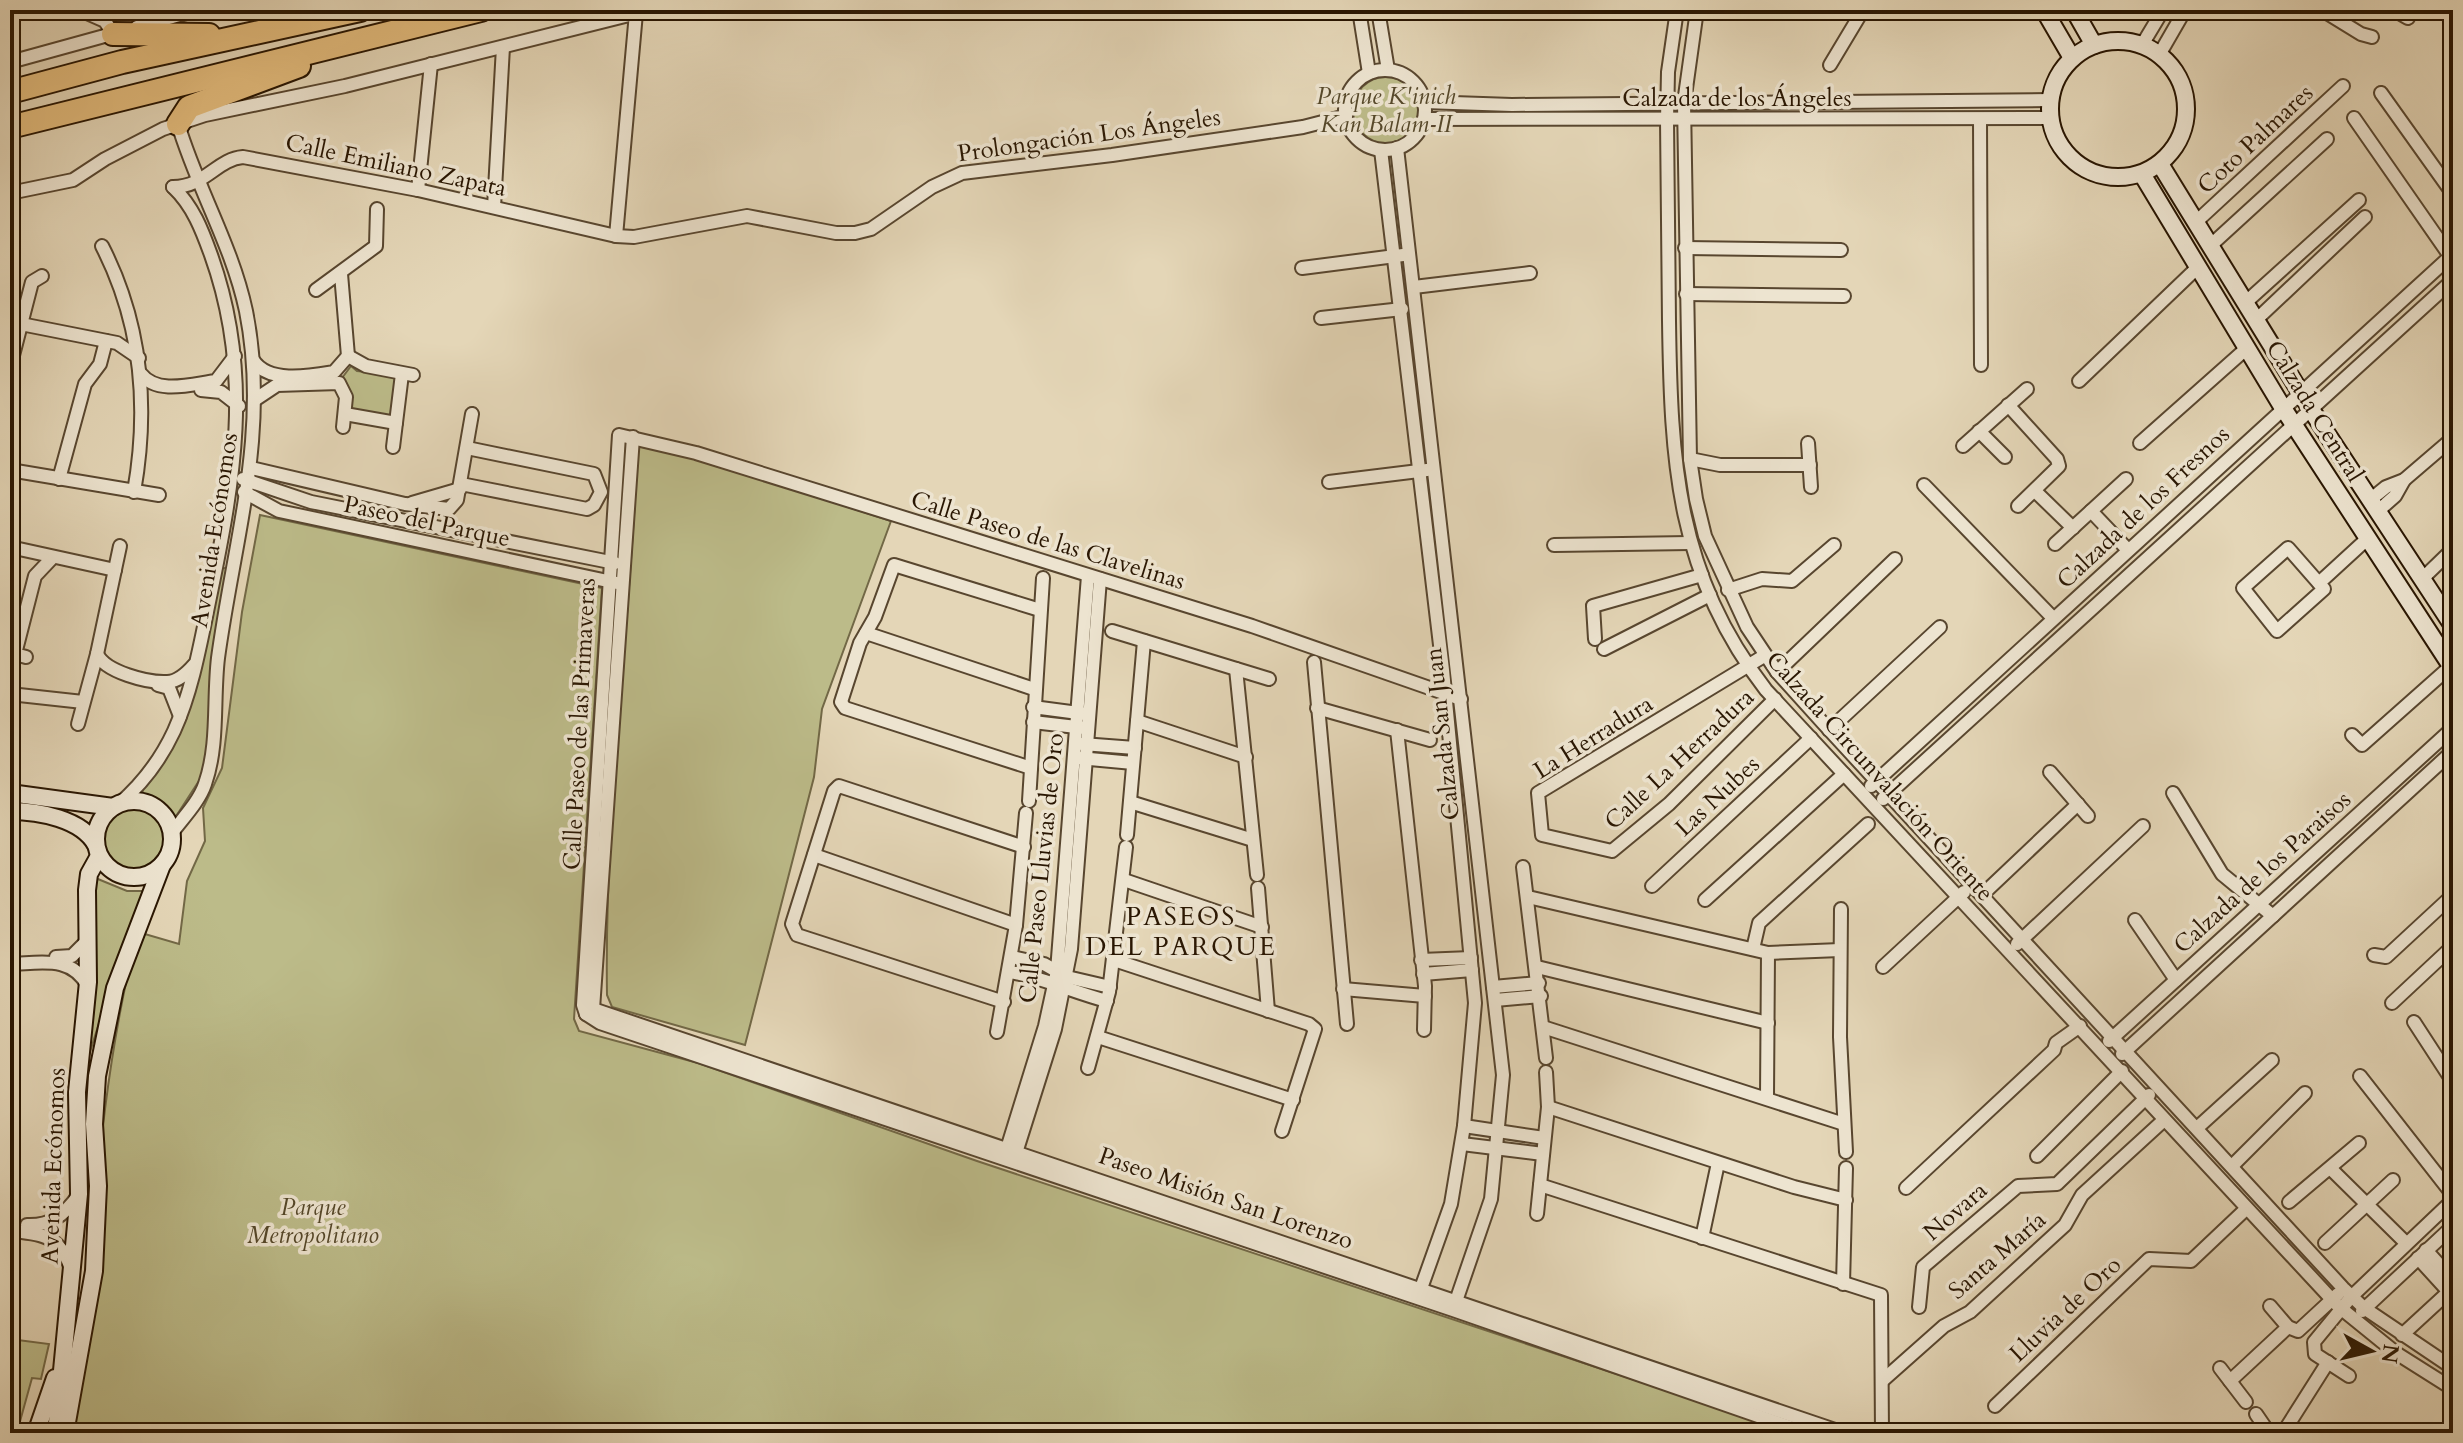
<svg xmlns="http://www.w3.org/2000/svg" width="2463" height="1443" font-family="Cardo,serif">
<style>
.green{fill:#bcbb89;stroke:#726846;stroke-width:2}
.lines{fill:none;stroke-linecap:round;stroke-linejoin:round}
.street-casing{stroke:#58462f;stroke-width:16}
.secondary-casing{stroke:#291602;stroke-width:20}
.highway-casing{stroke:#291602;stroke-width:26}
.street{stroke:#ede4d0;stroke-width:12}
.secondary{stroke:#ede4d0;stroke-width:16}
.highway{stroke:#e2bb7c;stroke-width:22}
.labels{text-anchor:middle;stroke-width:7;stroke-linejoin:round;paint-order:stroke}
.park-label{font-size:24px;font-style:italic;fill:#55482a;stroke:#ede4d0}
.street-label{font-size:24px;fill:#291602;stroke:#ede4d0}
.neighbourhood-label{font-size:26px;letter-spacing:2px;fill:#291602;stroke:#ede4d0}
</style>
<rect width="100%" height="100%" fill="#e4d6b7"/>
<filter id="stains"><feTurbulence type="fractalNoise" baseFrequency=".0025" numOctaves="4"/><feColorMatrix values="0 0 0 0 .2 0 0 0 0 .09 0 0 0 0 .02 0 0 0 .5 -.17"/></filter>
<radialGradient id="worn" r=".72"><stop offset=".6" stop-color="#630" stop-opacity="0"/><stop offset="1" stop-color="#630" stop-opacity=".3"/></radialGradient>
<!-- green -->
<g class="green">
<circle cx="1386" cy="110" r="33"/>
<path d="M 351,366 L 357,371 L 396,375 L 392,417 L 348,410 L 348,389 L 342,378 Z"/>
<path d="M 638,439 L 891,521 L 822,709 L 814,777 L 745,1045 L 612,1007 L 607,995 C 604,809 631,625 638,439 Z"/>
<path d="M 260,515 L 602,588 L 574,1019 L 579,1031 L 698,1063 L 977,1161 L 1794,1433 L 74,1433 C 93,1265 95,1096 138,932 L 179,944 L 187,881 L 205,841 L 203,808 L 222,768 L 242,612 Z"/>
<path d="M 219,567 L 229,569 L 206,770 L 171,824 L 163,808 L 142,798 L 143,788 L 162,762 Z"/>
<circle cx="133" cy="840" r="31"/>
<path d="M 93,877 L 127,891 L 149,891 L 115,972 L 85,1068 Z"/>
<path d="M 10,1339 L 49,1344 L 41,1379 L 32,1378 L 19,1425 L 26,1428 L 25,1433 L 10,1433 Z"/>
</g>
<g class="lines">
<!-- street casing -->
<g class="street-casing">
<g id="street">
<path d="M 80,10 L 105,21 L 113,34"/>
<path d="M 1359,10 L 1369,73"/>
<path d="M 1378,10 L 1388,70"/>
<path d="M 1677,10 L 1668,72 L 1667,120 C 1668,187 1668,254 1669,321 C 1671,461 1676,574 1766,690 L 2338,1306 L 2396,1353 L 2453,1389"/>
<path d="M 1697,10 L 1684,103 L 1690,459 L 1696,499 L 1705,536 L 1747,627 L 1777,672 L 1823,723 L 2343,1288 L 2364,1308 L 2453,1368"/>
<path d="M 2322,10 L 2361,34 L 2372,37"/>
<path d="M 2394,10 L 2408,18"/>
<path d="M 137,27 L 197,10"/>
<path d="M 2142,45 L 2163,10"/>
<path d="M 2159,55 L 2185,10"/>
<path d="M 10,62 L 119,32"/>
<path d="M 1830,65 L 1863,10"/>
<circle cx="1385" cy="110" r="40"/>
<path d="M 2381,93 L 2453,194"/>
<path d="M 1424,102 L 1512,105 L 2050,100"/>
<path d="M 2354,118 L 2450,256"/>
<path d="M 1424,119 L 2050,118"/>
<path d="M 1980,119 L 1981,365"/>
<path d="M 1397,148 L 1503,1075 L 1491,1199 L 1454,1307"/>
<path d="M 1381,150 L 1443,670 L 1475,1003 L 1464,1126 L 1451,1204 L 1419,1294"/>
<path d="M 173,187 C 205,187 217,159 243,157 L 418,190 L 616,236 L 634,237 L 747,216 L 836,233 L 855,233 L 871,229 L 932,187 L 962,173 L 1112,155 L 1303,127 L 1346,116"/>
<path d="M 418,190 L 431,64"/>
<path d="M 10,193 L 73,180 L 105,159 L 163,129 L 205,115 L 345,86 L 649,10"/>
<path d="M 494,207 L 503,47"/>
<path d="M 2196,222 L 2343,86"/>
<path d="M 616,236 L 636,13"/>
<path d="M 102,246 C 142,324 149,407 134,492"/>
<path d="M 2210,246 L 2327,139"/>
<path d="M 1685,248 L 1841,250"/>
<path d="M 1302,268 L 1403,255"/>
<path d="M 341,274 L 348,356"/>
<path d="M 1414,287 L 1530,273"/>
<path d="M 316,290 L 376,246 L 377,209"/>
<path d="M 1686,294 L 1844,296"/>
<path d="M 2245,303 L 2359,200"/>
<path d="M 1321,318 L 1402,309"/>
<path d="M 2256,320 L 2365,217"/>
<path d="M 21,324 L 117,343 L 139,358"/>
<path d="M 348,356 L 366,366 L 413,375"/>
<path d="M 253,360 C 268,384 310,376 334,372 L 348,356"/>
<path d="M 10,367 L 32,282 L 42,276"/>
<path d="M 141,374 C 157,395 192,384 216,381 L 235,356"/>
<path d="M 2079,381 L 2198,267"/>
<path d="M 201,390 L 221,392 L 239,406"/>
<path d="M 256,399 L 277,385 L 339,383 L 346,397 L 343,427"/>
<path d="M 2008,405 L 2057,459 L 2059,466 L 2018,506"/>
<path d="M 345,414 L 396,423"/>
<path d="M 1979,431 L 2005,457"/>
<path d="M 1808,443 L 1811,487"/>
<path d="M 2140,443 L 2247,348"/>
<path d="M 1963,446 L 2027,389"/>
<path d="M 393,447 L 402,374"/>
<path d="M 1690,459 L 1720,465 L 1810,465"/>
<path d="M 251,468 L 405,504 L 449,509 L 457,500 L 472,414"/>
<path d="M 10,470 L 159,495"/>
<path d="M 59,479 L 85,384 L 100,364 L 106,341"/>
<path d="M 243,479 L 311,502 L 615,563"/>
<path d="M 1329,482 L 1427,470"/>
<path d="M 461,484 L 587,509 L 594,505 L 601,492 L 594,474 L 467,448"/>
<path d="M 1924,485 L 2053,618"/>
<path d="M 2035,491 L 2073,528"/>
<path d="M 244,492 L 279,511 L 617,583"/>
<path d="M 2370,500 L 2386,487 L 2404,480 L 2453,438"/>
<path d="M 412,503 L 460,489"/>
<path d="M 2091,511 L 2128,550"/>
<path d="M 2378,511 L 2395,496 L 2404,480"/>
<path d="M 2055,544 L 2126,479"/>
<path d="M 1554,545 L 1690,543"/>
<path d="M 10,547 L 115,570"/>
<path d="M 2288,548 L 2324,589 L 2277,631 L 2243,588 Z"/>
<path d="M 2422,579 L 2453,549"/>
<path d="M 2319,583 L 2367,539"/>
<path d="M 1728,590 L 1762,579 L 1792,581 L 1834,545"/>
<path d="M 1112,631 L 1269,679"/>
<path d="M 866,633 L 1034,689"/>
<path d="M 1595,639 L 1593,606 L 1702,575"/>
<path d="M 1604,649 L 1710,595"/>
<path d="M 97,654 C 105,672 148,683 167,682 C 178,682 187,673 194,665"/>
<path d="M 1764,656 L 1538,793 L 1542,835 L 1612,851 L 1669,804 L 1775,699"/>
<path d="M 26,657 L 15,654 L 35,576 L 53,557"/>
<path d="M 1314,662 L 1347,1024"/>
<path d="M 1236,669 L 1257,875"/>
<path d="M 1777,672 L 1895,559"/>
<path d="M 158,685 L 169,688 L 180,716"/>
<path d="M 10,694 L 83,702"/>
<path d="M 1033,707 L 1086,714"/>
<path d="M 1317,708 L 1430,740"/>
<path d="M 1137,721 L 1246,757"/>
<path d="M 1033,722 L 1085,728"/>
<path d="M 78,724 L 97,654 L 120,546"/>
<path d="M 1397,730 L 1425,986 L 1424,1030"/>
<path d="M 1829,730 L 1940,627"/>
<path d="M 2352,735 L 2362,745 L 2451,666"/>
<path d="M 1082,744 L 1135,748"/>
<path d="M 1079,758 L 1133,763"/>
<path d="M 1031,768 L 845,708 L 841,702 L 860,643 L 875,617 L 894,565 L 1040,610"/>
<path d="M 2050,772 L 2088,816"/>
<path d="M 1871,786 L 2453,254"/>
<path d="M 2173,793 L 2222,874 L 2273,916"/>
<path d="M 1883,799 L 2453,280"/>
<path d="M 1029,801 L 1043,578"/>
<path d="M 1130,802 L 1253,840"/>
<path d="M 119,804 C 142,784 161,759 174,731 C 192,691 200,646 209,602 C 234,482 254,375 211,255 C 202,230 193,206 173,187"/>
<path d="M 171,834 C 182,819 199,802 205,784 C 219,744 213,700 218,658 C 234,540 270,431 246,311 C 232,245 197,188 178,124"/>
<path d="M 1127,835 L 1144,641"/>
<path d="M 814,855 L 1016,925"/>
<path d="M 1523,867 L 1546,1058"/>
<path d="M 1124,880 L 1262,927"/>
<path d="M 1652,886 L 1811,738"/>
<path d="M 1258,888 L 1268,1011"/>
<path d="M 1982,895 L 2078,804"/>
<path d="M 1528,897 L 1768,953 L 1840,950"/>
<path d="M 1705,900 L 1844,774"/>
<path d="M 1841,909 L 1840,1037 L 1846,1152"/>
<path d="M 2135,920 L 2176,980"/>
<path d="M 2017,944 L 2143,826"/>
<path d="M 1753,949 L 1759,923 L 1868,824"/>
<path d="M 2374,955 L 2386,957 L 2453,895"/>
<path d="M 56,957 L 72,956 L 89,939"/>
<path d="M 1012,957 L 1044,964 L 1067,977 L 1110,987"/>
<path d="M 1114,960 L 1309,1024 L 1315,1029 L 1282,1131"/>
<path d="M 1421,960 L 1471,958"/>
<path d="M 10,964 C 42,963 71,955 88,986"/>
<path d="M 1537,967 L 1768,1023"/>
<path d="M 1883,967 L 1964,892"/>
<path d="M 1010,972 C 1044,978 1073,992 1107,1001"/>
<path d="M 1423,974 L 1472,970"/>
<path d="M 1493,987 L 1539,983"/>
<path d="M 1343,989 L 1425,996"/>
<path d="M 1495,1000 L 1541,996"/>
<path d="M 1004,1002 L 797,935 L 792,924 L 834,791 L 839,786 L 1024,847"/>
<path d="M 2392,1003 L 2453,946"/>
<path d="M 593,1009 L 1844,1433"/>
<path d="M 593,1009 L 633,437"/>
<path d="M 586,1014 L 583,1005 L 619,435 L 696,453 L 1252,626 L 1461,699"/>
<path d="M 586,1014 L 600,1023 L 1453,1310 L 1807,1433"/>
<path d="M 2414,1022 L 2453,1082"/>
<path d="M 1543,1027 L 1844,1124"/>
<path d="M 997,1032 L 1016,925 L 1026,813"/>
<path d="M 1098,1037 L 1293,1100"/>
<path d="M 2109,1041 L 2453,728"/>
<path d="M 2122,1054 L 2453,751"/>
<path d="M 1088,1068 L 1109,992 L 1126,847"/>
<path d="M 2360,1076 L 2453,1195"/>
<path d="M 1767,1097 L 1768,953"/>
<path d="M 1548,1107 L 1794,1187 L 1846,1200"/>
<path d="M 1464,1126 L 1544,1138"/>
<path d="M 2197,1128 L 2272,1060"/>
<path d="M 1462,1144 L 1543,1154"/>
<path d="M 1006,1152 L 1045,1026 L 1057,971 L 1088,576"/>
<path d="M 1015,1156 L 1055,1029 L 1071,949 L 1100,579"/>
<path d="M 2037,1156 L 2122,1071"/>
<path d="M 2232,1166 L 2305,1093"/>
<path d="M 2331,1169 L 2406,1243"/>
<path d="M 1540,1185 L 1881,1295 L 1882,1433"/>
<path d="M 1906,1188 L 2054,1050 L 2056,1043 L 2080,1026"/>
<path d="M 2289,1202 L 2359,1143"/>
<path d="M 1537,1214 L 1548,1107 L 1546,1072"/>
<path d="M 27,1225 C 51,1226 64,1215 78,1196"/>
<path d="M 10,1231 C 39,1233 59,1235 70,1266"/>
<path d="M 1702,1238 L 1718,1163"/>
<path d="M 2325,1243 L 2393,1180"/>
<path d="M 2426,1250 L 2453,1280"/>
<path d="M 2418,1258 L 2449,1292"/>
<path d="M 1843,1284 L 1846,1168"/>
<path d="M 2270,1306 L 2288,1327 L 2298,1331 L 2338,1294"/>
<path d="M 1919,1307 L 1923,1267 L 2018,1186 L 2057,1184 L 2149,1095"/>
<path d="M 2362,1311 L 2453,1226"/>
<path d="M 2402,1335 L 2453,1288"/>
<path d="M 2220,1368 L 2246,1402"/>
<path d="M 2349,1376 L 2315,1354 L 2314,1342 L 2351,1297 L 2453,1200"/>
<path d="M 1882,1381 L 1944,1326 L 1970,1312 L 2065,1225 L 2082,1195 L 2164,1120"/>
<path d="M 2230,1381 L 2288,1327"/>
<path d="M 1995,1406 L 2149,1259 L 2191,1261 L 2246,1209"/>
<path d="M 2256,1414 L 2269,1433"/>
<path d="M 2283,1433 L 2328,1362"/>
</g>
</g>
<!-- secondary casing -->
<g class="secondary-casing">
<g id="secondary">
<path d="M 2044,10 L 2072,58"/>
<path d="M 2074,10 L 2094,45"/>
<circle cx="2118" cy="109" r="68"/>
<path d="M 2160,164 L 2310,408 L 2453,626"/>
<path d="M 2142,174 L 2283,408 L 2453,669"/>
<path d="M 10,793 L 113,807"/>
<circle cx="134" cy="839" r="38"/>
<path d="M 10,811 C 39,811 82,819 96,845"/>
<path d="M 67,1422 L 94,1271 L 98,1186 L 94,1124 L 97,1076 L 115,988 L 162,865"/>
<path d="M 36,1433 L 55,1378"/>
<path d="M 56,1433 L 79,1194 L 77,1092 L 88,982 L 87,890 L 89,874 L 99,856"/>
</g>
</g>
<!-- highway casing -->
<g class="highway-casing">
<g id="highway">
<path d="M 113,34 L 209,35"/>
<path d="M 10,92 L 122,62 L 360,10"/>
<path d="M 178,124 L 189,107 L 299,66"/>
<path d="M 10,127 L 481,10"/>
</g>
</g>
<!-- street -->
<use href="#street" class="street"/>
<!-- secondary -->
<use href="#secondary" class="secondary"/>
<!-- highway -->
<use href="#highway" class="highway"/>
</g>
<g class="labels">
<!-- park labels -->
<g class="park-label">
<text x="1386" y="104">Parque K'inich<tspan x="1386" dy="28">Kan Balam II</tspan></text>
<text x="313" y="1215">Parque<tspan x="313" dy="28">Metropolitano</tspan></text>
</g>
<!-- street labels -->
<g class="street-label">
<text x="1737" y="106">Calzada de los Ángeles</text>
<text transform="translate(1089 135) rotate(-8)" y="8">Prolongación Los Ángeles</text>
<text transform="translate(2255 139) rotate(-43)" y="8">Coto Palmares</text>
<text transform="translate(396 165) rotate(12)" y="8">Calle Emiliano Zapata</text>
<text transform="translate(2315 411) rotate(58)" y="8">Calzada Central</text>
<text transform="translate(2143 507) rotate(-43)" y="8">Calzada de los Fresnos</text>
<text transform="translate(427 521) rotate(12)" y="8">Paseo del Parque</text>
<text transform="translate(214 530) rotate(-81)" y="8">Avenida Ecónomos</text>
<text transform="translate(1048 540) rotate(17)" y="8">Calle Paseo de las Clavelinas</text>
<text transform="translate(579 724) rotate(-87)" y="8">Calle Paseo de las Primaveras</text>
<text transform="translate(1442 734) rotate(-96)" y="8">Calzada San Juan</text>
<text transform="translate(1593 737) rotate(-32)" y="8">La Herradura</text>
<text transform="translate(1679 759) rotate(-43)" y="8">Calle La Herradura</text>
<text transform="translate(1880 776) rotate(48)" y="8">Calzada Circunvalación Oriente</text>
<text transform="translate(1717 796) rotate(-43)" y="8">Las Nubes</text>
<text transform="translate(1041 868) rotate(-84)" y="8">Calle Paseo Lluvias de Oro</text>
<text transform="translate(2262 872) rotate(-42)" y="8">Calzada de los Paraisos</text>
<text transform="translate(53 1166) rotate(-88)" y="8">Avenida Ecónomos</text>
<text transform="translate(1226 1198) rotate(19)" y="8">Paseo Misión San Lorenzo</text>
<text transform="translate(1955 1211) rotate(-41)" y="8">Novara</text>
<text transform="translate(1997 1255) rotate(-41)" y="8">Santa María</text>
<text transform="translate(2065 1309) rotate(-43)" y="8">Lluvia de Oro</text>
</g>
<!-- neighbourhood labels -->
<g class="neighbourhood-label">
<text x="1181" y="925">PASEOS<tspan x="1181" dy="30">DEL PARQUE</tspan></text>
</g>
</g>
<!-- margin -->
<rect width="2463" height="1443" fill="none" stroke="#e4d6b7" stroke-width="40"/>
<rect x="12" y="12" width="2439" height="1419" fill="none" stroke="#291602" stroke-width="4"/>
<rect x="20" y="20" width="2423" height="1403" fill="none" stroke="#291602" stroke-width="2"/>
<!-- north arrow -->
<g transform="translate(2371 1351) rotate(98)" stroke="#ede4d0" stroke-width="6" paint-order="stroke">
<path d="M0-6L14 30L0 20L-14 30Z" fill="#291602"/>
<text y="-12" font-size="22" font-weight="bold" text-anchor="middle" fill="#291602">N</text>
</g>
<rect width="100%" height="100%" filter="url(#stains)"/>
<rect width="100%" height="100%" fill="url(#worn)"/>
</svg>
